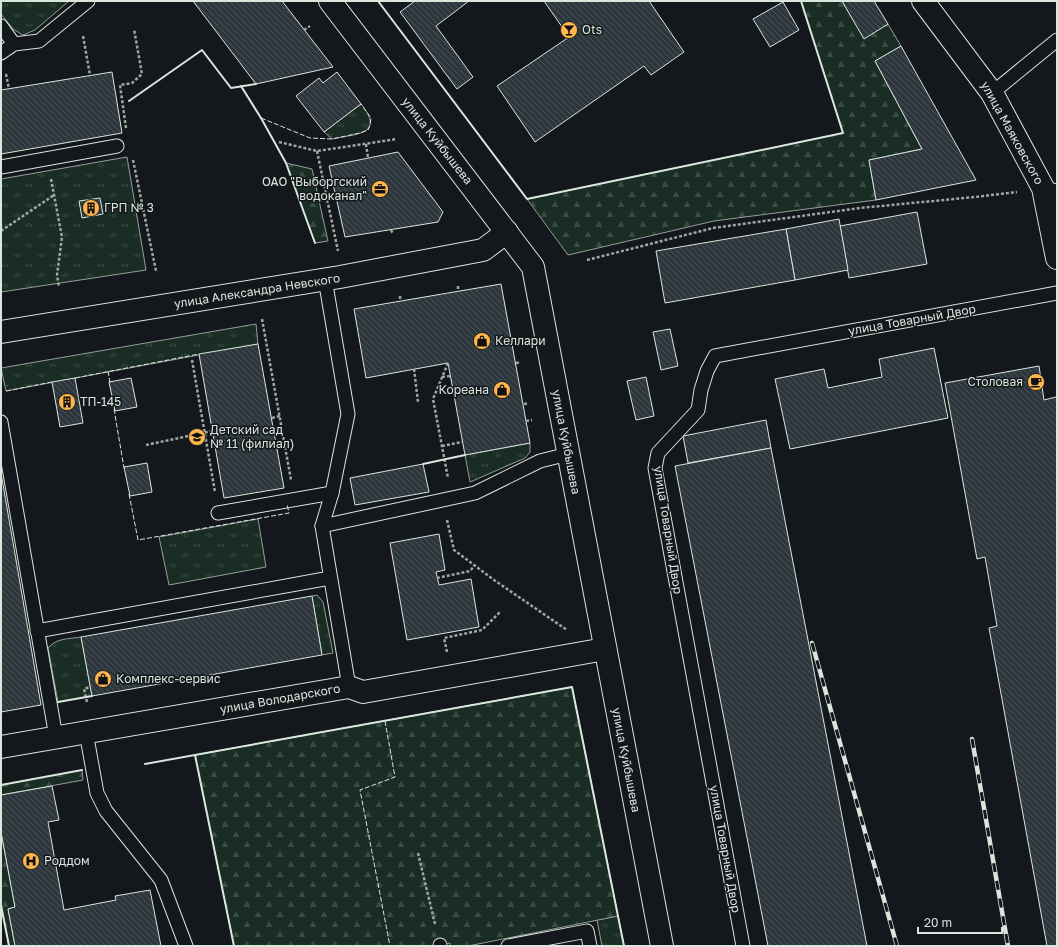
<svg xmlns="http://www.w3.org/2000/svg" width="1058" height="947" font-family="'Golos Text',sans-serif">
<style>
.grass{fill:url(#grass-tufts);stroke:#939e99}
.forest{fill:url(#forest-firs);stroke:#939e99}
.building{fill:url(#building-back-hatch);stroke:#d8e6dc}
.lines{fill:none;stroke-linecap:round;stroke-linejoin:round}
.service-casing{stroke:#d8e6dc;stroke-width:15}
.minor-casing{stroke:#d8e6dc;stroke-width:24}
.primary-casing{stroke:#d8e6dc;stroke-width:24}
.path{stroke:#9da8a2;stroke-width:2.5;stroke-dasharray:3 2;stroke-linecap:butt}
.service{stroke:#14181c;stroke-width:13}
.minor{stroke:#14181c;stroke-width:22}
.primary{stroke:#14181c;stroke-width:22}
.rail-casing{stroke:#d8e6dc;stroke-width:4.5}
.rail{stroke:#14181c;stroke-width:3;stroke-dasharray:9;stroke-linecap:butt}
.fence{stroke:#d8e6dc;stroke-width:1;stroke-dasharray:5 2;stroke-linecap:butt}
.wall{stroke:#d8e6dc;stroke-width:2}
.labels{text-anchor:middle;stroke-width:3;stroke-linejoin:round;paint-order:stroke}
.poi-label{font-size:12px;fill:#d8e6dc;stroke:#14181c;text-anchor:start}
.street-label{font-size:12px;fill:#d8e6dc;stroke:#14181c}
</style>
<defs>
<pattern id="grass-tufts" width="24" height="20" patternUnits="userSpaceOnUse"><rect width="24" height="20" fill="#1a2d24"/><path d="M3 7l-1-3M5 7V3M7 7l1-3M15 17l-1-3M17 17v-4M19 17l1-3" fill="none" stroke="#3b4b43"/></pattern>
<pattern id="forest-firs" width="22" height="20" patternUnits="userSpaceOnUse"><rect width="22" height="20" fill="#1a2d24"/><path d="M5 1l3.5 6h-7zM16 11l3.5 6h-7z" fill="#3b4b43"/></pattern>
<pattern id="building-back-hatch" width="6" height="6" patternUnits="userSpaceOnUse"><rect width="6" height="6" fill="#2c363c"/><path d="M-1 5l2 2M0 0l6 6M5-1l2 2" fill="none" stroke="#4a5358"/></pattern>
</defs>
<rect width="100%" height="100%" fill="#14181c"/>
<!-- grass -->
<g class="grass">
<path d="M 1,1 L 69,1 L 35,30 L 23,35 L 13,29 L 1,14 Z"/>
<path d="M 361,104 C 386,135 355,134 332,139 L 324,132 Z"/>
<path d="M 127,157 L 146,270 L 1,292 L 1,179 Z"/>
<path d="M 256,324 L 258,344 L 6,391 L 1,368 Z"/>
<path d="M 530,443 L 530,452 L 525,458 L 470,482 L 465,455 Z"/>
<path d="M 258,519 L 266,567 L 169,585 L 159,537 Z"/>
<path d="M 317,595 L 323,602 L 333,653 L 322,655 L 312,596 Z"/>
<path d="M 81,637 L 92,696 L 58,702 L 48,648 C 56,638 69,639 81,637 Z"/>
<path d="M 618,916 L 624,946 L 602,946 L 597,920 Z"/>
</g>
<!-- forest -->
<g class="forest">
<path d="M 801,1 L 842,1 L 864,38 L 888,24 L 901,46 L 875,61 L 922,149 L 869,160 L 876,200 L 714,221 L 568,255 L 527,199 L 843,133 Z"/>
<path d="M 286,163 L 312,169 L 328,241 L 315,243 Z"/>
<path d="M 572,687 L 618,916 L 468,946 L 450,946 L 450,943 L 435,946 L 234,946 L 195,755 Z"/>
<path d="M 82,770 L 83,780 L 1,795 L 1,785 Z"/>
<path d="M 1,832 L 15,907 L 8,909 L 15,946 L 9,946 L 1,905 Z"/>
</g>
<!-- building -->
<g class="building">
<path d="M 193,1 L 282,1 L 333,67 L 256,84 Z"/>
<path d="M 415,1 L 469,1 L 436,26 L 473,77 L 457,89 L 400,12 Z"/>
<path d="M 544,1 L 649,1 L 684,52 L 651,75 L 644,66 L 535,142 L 497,86 L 569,37 Z"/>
<path d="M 842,1 L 874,1 L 888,24 L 864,39 Z"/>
<path d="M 783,2 L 799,30 L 770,47 L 753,19 Z"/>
<path d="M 901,46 L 976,180 L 876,200 L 869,160 L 922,149 L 875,61 Z"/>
<path d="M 112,72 L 122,133 L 1,154 L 1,90 Z"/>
<path d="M 337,72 L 361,104 L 324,132 L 296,96 L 319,78 L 323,83 Z"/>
<path d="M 398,152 L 443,212 L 438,222 L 345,237 L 329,166 Z"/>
<path d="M 100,198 L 103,214 L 82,218 L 79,201 Z"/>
<path d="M 917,212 L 927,264 L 849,278 L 840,226 Z"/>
<path d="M 839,219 L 848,270 L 795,280 L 786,229 Z"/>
<path d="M 786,229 L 795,280 L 665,303 L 656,251 Z"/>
<path d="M 501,284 L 530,443 L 465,455 L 448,363 L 366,378 L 354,309 Z"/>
<path d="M 670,329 L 678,366 L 661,370 L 653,332 Z"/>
<path d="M 258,344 L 284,488 L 224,498 L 199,354 Z"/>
<path d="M 934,348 L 948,418 L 790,449 L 775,379 L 824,369 L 828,388 L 882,377 L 879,359 Z"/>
<path d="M 1039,366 L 1044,400 L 1056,397 L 1057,400 L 1057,946 L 1047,946 L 989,628 L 997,626 L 985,557 L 977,559 L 945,383 Z"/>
<path d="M 646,377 L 654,416 L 636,420 L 627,381 Z"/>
<path d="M 75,378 L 83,423 L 60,427 L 52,382 Z"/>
<path d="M 131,378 L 137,407 L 115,411 L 109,382 Z"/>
<path d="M 766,420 L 771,448 L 688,463 L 683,436 Z"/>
<path d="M 771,448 L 867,946 L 768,946 L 675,466 Z"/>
<path d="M 147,463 L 152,492 L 130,496 L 124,467 Z"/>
<path d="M 423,464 L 429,492 L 355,505 L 350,478 Z"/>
<path d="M 1,473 L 41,705 L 1,712 Z"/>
<path d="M 439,534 L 445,570 L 436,572 L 439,585 L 471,579 L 479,627 L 407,640 L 390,543 Z"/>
<path d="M 312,596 L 322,655 L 92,696 L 81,637 Z"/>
<path d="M 52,786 L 59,820 L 48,822 L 64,910 L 116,900 L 115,896 L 150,890 L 161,946 L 15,946 L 8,909 L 15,907 L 1,832 L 1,795 Z"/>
</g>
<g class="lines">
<!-- service casing -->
<g class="service-casing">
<g id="service">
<path d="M 1,26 L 14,44"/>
<path d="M 1,53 L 14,44 L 39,41 L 88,1"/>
<path d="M 992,93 L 1057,40"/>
<path d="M 1,167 L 117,146"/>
<path d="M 1043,188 L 1057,191"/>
<path d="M 325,279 L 348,414 L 332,493 L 322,526 L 349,687"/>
<path d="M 1,422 L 56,737"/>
<path d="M 218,513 L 332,493"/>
<path d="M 322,526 L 475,493 L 540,461 L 568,454"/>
<path d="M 37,631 L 330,578"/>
<path d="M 86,732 L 97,793 L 106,811 L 161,880 L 186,946"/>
<path d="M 440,945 L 440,946"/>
<path d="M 508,946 L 587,931 L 590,946"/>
<path d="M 743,946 L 655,468 L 658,453 L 698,410 L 701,390 L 707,371 L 715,356 L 1057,293"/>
</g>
</g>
<!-- minor casing -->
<g class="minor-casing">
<g id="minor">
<path d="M 923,1 L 992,93 L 1043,188 L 1057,258"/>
<path d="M 1,332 L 340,277 L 483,250 L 507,232"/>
<path d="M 1,747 L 349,687 L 363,692 L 605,649"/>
</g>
</g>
<!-- primary casing -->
<g class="primary-casing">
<path id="primary" d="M 330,1 L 533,267 L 662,946"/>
</g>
<!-- path -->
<g class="path">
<path d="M 304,30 L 310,26"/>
<path d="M 83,36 L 90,75"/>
<path d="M 6,74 L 9,89"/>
<path d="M 126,128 L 120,85 L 132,83 L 142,74 L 134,29"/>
<path d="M 279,142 L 317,151 L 397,139"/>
<path d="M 366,144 L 368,158"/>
<path d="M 317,151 L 338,251"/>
<path d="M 133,160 L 156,271"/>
<path d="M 51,179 L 62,237 L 57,275 L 59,287"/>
<path d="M 391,230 L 393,234"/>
<path d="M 1,231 L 54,195"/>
<path d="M 587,260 L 713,228 L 860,208 L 975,197 L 1017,192"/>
<path d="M 458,286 L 458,291"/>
<path d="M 400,296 L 400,301"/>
<path d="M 262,319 L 291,480"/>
<path d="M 192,360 L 215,492"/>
<path d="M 448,363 L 433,399 L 448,478"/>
<path d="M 516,363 L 521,362"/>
<path d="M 414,369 L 418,402"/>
<path d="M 442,377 L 450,376"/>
<path d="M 524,404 L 529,403"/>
<path d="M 272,418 L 280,416"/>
<path d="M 526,421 L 532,420"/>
<path d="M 146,445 L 212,431"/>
<path d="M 442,446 L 462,442"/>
<path d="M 447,520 L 454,550 L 494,580 L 567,630"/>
<path d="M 437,578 L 470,571 L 475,565"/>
<path d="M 447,652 L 444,638 L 482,630 L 501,611"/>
<path d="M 87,702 L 84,689 L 90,687"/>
<path d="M 418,853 L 435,924"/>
</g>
<!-- service -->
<use href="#service" class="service"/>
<!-- minor -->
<use href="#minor" class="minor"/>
<!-- primary -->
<use href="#primary" class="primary"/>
<!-- rail casing -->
<g class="rail-casing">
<g id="rail">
<path d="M 812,643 L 897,946"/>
<path d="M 972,739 L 1008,946"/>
</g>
</g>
<!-- rail -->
<use href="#rail" class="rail"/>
<!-- fence -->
<g class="fence">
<path d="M 261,118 L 310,138 L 332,139 L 360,133 L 368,130 L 370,125 L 371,118 L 361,104"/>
<path d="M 108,371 L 110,383"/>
<path d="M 75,378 L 199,354"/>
<path d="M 6,391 L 52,382"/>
<path d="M 114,409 L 124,468"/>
<path d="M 129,494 L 138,540 L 289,513 L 287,504"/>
<path d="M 385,721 L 395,777 L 360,790 L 390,946"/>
<path d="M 195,755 L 572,687 L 624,946"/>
</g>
<!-- wall -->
<g class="wall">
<path d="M 378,1 L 527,199 L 843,133 L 801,1"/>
<path d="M 241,86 L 261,118 L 286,163 L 315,243"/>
<path d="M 129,101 L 202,50 L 231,88 L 256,84"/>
<path d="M 423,464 L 465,455"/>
<path d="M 58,702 L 92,696"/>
<path d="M 195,755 L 234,946"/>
<path d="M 145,764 L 572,687 L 624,946"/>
<path d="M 1,785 L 82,770"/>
<path d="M 1,905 L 9,946"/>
</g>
</g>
<!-- icons -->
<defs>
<g id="bar-disc" transform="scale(0.9)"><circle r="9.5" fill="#ffb74d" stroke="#14181c"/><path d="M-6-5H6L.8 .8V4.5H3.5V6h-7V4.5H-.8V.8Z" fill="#111"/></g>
<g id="office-disc" transform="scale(0.9)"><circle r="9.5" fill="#ffb74d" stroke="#14181c"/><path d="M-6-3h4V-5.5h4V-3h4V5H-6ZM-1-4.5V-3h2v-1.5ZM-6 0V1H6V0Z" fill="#111"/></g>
<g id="building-disc" transform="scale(0.9)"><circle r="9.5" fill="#ffb74d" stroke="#14181c"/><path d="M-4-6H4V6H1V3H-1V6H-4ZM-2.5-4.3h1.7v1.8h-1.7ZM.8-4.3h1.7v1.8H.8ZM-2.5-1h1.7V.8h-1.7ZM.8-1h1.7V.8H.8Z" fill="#111"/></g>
<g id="shop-disc" transform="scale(0.9)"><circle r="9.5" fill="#ffb74d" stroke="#14181c"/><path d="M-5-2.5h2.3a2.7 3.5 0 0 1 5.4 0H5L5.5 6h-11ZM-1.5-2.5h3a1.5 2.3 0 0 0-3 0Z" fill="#111"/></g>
<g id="cafe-disc" transform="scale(0.9)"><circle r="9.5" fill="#ffb74d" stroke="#14181c"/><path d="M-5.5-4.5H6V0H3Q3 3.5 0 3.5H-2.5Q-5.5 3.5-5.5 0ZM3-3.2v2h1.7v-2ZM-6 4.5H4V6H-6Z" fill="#111"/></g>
<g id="school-disc" transform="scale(0.9)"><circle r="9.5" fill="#ffb74d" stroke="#14181c"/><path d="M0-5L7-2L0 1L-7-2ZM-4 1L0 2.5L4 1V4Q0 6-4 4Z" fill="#111"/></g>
<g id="hospital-disc" transform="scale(0.9)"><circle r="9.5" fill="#ffb74d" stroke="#14181c"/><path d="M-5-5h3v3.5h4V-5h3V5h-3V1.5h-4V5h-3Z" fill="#111"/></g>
</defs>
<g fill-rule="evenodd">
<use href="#bar-disc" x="569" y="30"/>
<use href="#office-disc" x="380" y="189"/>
<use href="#building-disc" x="91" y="208"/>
<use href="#shop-disc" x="482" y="341"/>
<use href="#cafe-disc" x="1036" y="382"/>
<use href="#shop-disc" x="502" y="390"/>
<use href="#building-disc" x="67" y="402"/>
<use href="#school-disc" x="197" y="437"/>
<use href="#shop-disc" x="103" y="679"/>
<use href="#hospital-disc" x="31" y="861"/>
</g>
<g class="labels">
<!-- poi labels -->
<g class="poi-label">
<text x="582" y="34">Ots</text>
<text x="367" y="186" text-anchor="end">ОАО "Выборгский<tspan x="367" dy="14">водоканал"</tspan></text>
<text x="104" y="212">ГРП № 3</text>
<text x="495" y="345">Келлари</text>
<text x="1023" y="386" text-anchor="end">Столовая</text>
<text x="489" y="394" text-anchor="end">Кореана</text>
<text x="80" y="406">ТП-145</text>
<text x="210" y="434">Детский сад<tspan x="210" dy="14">№ 11 (филиал)</tspan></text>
<text x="116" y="683">Комплекс-сервис</text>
<text x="44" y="865">Роддом</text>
</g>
<!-- street labels -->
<g class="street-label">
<text transform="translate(1012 133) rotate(61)" y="4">улица Маяковского</text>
<text transform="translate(437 141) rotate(52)" y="4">улица Куйбышева</text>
<text transform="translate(257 291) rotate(-9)" y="4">улица Александра Невского</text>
<text transform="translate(912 320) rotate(-10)" y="4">улица Товарный Двор</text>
<text transform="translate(566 442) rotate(79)" y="4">улица Куйбышева</text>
<text transform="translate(668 530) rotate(81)" y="4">улица Товарный Двор</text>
<text transform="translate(280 699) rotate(-10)" y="4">улица Володарского</text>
<text transform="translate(626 760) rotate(79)" y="4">улица Куйбышева</text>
<text transform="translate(725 849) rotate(80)" y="4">улица Товарный Двор</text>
</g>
</g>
<!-- border -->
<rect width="1058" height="947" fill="none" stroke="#d8e6dc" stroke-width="4"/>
<!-- scale -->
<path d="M918 927v6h84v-6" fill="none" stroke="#d8e6dc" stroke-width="2"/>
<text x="924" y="927" font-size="12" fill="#d8e6dc" stroke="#14181c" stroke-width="3" paint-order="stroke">20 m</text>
</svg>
